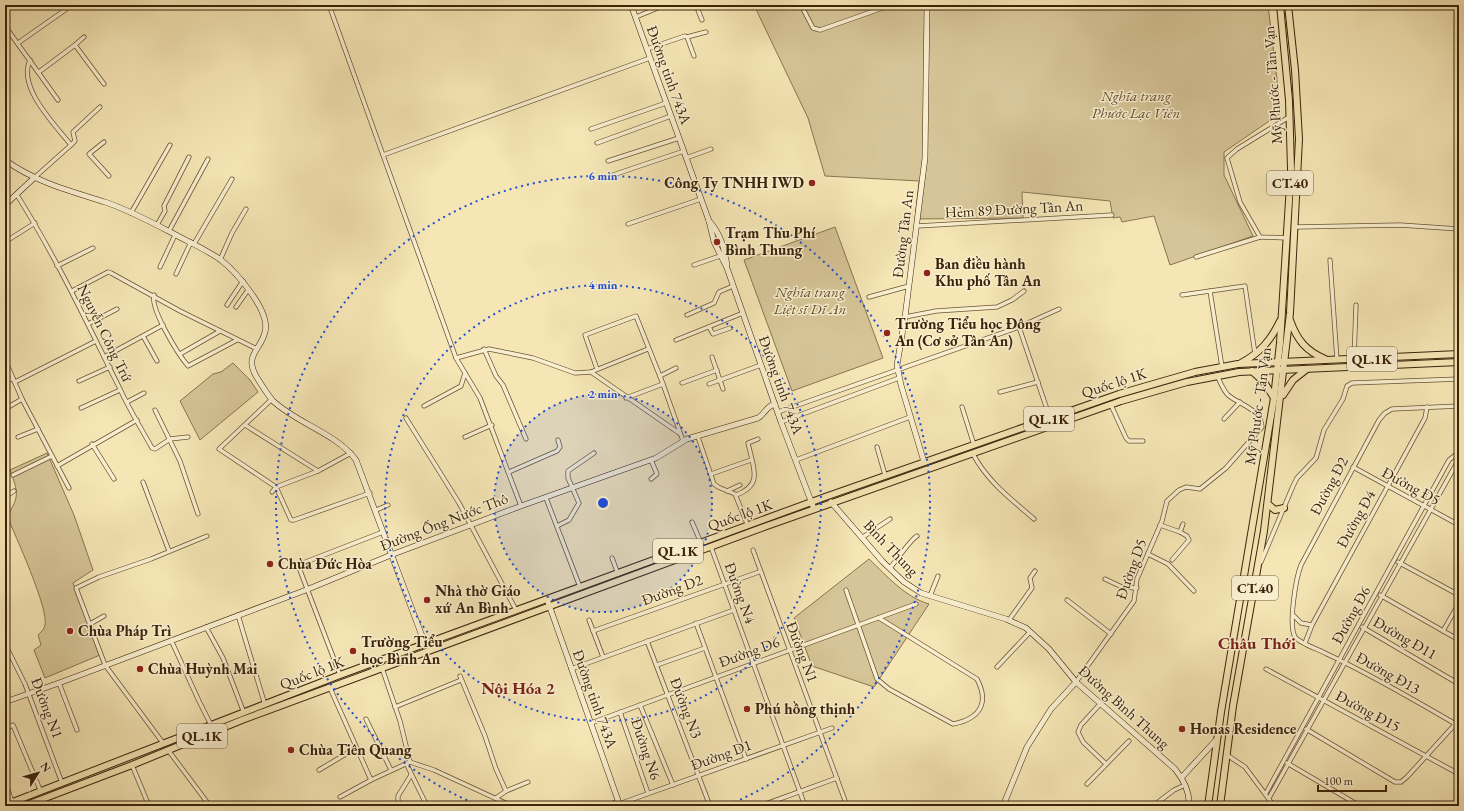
<svg xmlns="http://www.w3.org/2000/svg" width="1464" height="811" font-family="'EB Garamond',serif">
<style>
.green{fill:#d6c598;stroke:#897452}
.lines{fill:none;stroke-linecap:round;stroke-linejoin:round}
.street-casing{stroke:#6a5436;stroke-width:5}
.secondary-casing{stroke:#3c230b;stroke-width:6}
.primary-casing{stroke:#3c230b;stroke-width:8}
.street{stroke:#f9efcf;stroke-width:3.5}
.secondary{stroke:#f9efcf;stroke-width:5}
.primary{stroke:#f6e6b5;stroke-width:6}
.ring{fill:none;stroke:#1d4ed8;stroke-width:2;stroke-dasharray:2 4}
.poi-dot{fill:#8f2418;stroke:#f9efcf;stroke-width:1.5}
.labels{text-anchor:middle;stroke-width:3;stroke-linejoin:round;paint-order:stroke}
.shield{fill:#f9efcf;stroke:#756046;stroke-width:1}
.shield-label{font-size:14px;font-weight:bold;fill:#3c230b}
.street-label{font-size:15px;fill:#3c230b;stroke:#f9efcf}
.park-label{font-size:15px;font-style:italic;fill:#624c2e;stroke:#f9efcf}
.poi-label{font-size:15px;font-weight:bold;fill:#3c230b;stroke:#f9efcf;text-anchor:start}
.quarter-label{font-size:17px;font-weight:bold;fill:#7a1f14;stroke:#f9efcf}
.centre{fill:#1d4ed8;stroke:#f9efcf;stroke-width:2}
.ring-label{font-size:12px;text-anchor:middle;font-weight:bold;fill:#1d4ed8;stroke:#f9efcf;stroke-width:3;stroke-linejoin:round;paint-order:stroke}
</style>
<rect width="100%" height="100%" fill="#f6e6b5"/>
<filter id="stains"><feTurbulence type="fractalNoise" baseFrequency=".005" numOctaves="4"/><feColorMatrix values="0 0 0 0 .2 0 0 0 0 .09 0 0 0 0 .02 0 0 0 .5 -.17"/></filter>
<radialGradient id="worn" r=".72"><stop offset=".6" stop-color="#630" stop-opacity="0"/><stop offset="1" stop-color="#630" stop-opacity=".3"/></radialGradient>
<!-- green -->
<g class="green">
<path d="M 754,5 L 1268,5 L 1281,113 L 1224,152 L 1224,175 L 1253,236 L 1170,265 L 1154,216 L 1122,222 L 1120,217 L 1113,218 L 1110,201 L 1022,192 L 1023,218 L 915,219 L 919,181 L 825,176 L 808,118 Z"/>
<path d="M 835,227 L 883,358 L 792,391 L 744,260 Z"/>
<path d="M 233,363 L 250,380 L 258,392 L 200,440 L 180,401 L 213,374 L 221,372 Z"/>
<path d="M 47,453 L 74,515 L 93,570 L 73,583 L 100,655 L 45,678 L 34,650 L 41,645 L 38,635 C 41,632 44,630 45,625 C 49,609 15,535 7,516 C 20,496 18,492 10,470 Z"/>
<path d="M 869,559 C 887,576 905,597 929,604 L 874,687 L 812,666 L 794,618 Z"/>
</g>
<g class="lines">
<!-- street casing -->
<g class="street-casing">
<g id="street">
<path d="M 329,5 L 456,358 L 480,398 L 521,506"/>
<path d="M 696,5 L 702,20"/>
<path d="M 801,5 L 813,28 L 820,30 L 891,5"/>
<path d="M 636,17 L 665,5"/>
<path d="M 5,26 L 58,100"/>
<path d="M 687,37 L 706,32"/>
<path d="M 18,43 L 65,10 L 67,5"/>
<path d="M 75,45 L 84,37"/>
<path d="M 647,49 L 685,36 L 687,37 L 694,56"/>
<path d="M 30,60 C 17,87 55,125 71,145"/>
<path d="M 39,72 L 75,45 L 104,84"/>
<path d="M 591,129 L 666,103"/>
<path d="M 104,142 L 89,154 L 109,176"/>
<path d="M 597,143 L 671,116"/>
<path d="M 383,155 L 650,58"/>
<path d="M 686,158 L 711,149"/>
<path d="M 608,161 L 679,138"/>
<path d="M 613,175 L 684,151"/>
<path d="M 34,178 L 71,145 L 75,141 L 73,132 L 100,107"/>
<path d="M 17,195 C 56,257 87,323 120,389 C 129,409 141,428 152,448 L 155,449 L 170,439 L 188,437"/>
<path d="M 131,213 L 170,145"/>
<path d="M 628,224 L 701,199"/>
<path d="M 157,225 L 165,211 L 164,206 L 189,157"/>
<path d="M 917,226 L 1112,215"/>
<path d="M 1295,227 L 1400,225 L 1459,229"/>
<path d="M 169,231 L 208,159"/>
<path d="M 1287,238 L 1260,237 L 1240,202 L 1227,158 L 1237,149 L 1289,117"/>
<path d="M 5,242 L 35,223"/>
<path d="M 194,244 L 232,179"/>
<path d="M 1196,257 L 1260,237"/>
<path d="M 220,260 L 232,233 L 246,209"/>
<path d="M 1330,260 L 1337,360"/>
<path d="M 694,265 L 720,256"/>
<path d="M 57,266 L 93,248"/>
<path d="M 160,267 L 175,235"/>
<path d="M 176,274 L 191,242"/>
<path d="M 72,291 L 108,272 L 111,273 L 180,311 L 255,348"/>
<path d="M 1210,291 L 1222,367"/>
<path d="M 154,295 C 150,309 178,354 188,366 L 237,340"/>
<path d="M 1182,295 L 1245,286 L 1255,354"/>
<path d="M 869,297 L 909,286"/>
<path d="M 227,305 L 243,281"/>
<path d="M 236,307 L 248,290"/>
<path d="M 687,315 L 714,303 L 719,292 L 733,286"/>
<path d="M 905,317 L 936,311 L 997,307 L 1012,300 L 1024,291"/>
<path d="M 88,324 L 117,309"/>
<path d="M 709,327 L 713,334 L 730,328"/>
<path d="M 1019,327 L 1050,418"/>
<path d="M 143,336 L 157,361"/>
<path d="M 676,340 L 743,313"/>
<path d="M 484,349 L 496,376 L 503,385 L 526,439"/>
<path d="M 180,354 L 220,331"/>
<path d="M 104,357 L 163,325"/>
<path d="M 712,357 L 723,389"/>
<path d="M 456,358 L 489,349 L 533,358 L 575,373 L 591,372 L 648,349"/>
<path d="M 1354,359 L 1356,305"/>
<path d="M 5,360 L 22,399 L 69,488"/>
<path d="M 597,369 L 585,335 L 636,316 L 663,384 L 683,441"/>
<path d="M 591,372 L 679,433"/>
<path d="M 660,376 L 676,368"/>
<path d="M 79,381 L 110,367"/>
<path d="M 5,382 L 13,378"/>
<path d="M 15,382 L 96,341"/>
<path d="M 682,383 L 717,370"/>
<path d="M 709,384 L 761,365"/>
<path d="M 1000,392 L 1038,382"/>
<path d="M 626,398 L 663,384"/>
<path d="M 272,399 L 219,449 L 276,487 L 291,520 L 294,520 L 370,493"/>
<path d="M 127,402 L 144,393"/>
<path d="M 1111,405 L 1126,438 L 1129,441 L 1143,441"/>
<path d="M 424,406 L 461,386 L 465,373"/>
<path d="M 1459,406 L 1392,409 L 1385,413 L 1379,420 L 1301,565 C 1296,578 1288,624 1295,637 C 1299,643 1320,650 1327,654 C 1372,675 1416,701 1459,726"/>
<path d="M 962,407 L 974,445"/>
<path d="M 81,408 L 120,390"/>
<path d="M 5,409 L 22,399"/>
<path d="M 155,410 L 180,461 L 198,514"/>
<path d="M 778,412 L 1019,327 L 1059,309"/>
<path d="M 406,418 L 459,503 L 516,610"/>
<path d="M 1224,419 L 1240,402"/>
<path d="M 781,422 L 899,378"/>
<path d="M 245,425 L 318,471"/>
<path d="M 18,437 L 38,429"/>
<path d="M 465,437 L 492,425"/>
<path d="M 698,437 L 714,484 L 718,487 L 735,494 L 748,526"/>
<path d="M 92,444 L 114,479"/>
<path d="M 877,447 L 885,475"/>
<path d="M 973,454 C 987,481 1011,499 1034,519"/>
<path d="M 796,460 L 910,417"/>
<path d="M 57,466 L 137,420"/>
<path d="M 1353,467 L 1459,525"/>
<path d="M 509,472 L 557,451 L 560,447 L 558,440"/>
<path d="M 711,474 L 751,460"/>
<path d="M 13,475 L 52,456"/>
<path d="M 651,479 L 657,474 L 651,460"/>
<path d="M 143,482 L 169,551"/>
<path d="M 727,491 L 740,485"/>
<path d="M 272,492 L 276,487 L 318,471 L 351,453"/>
<path d="M 736,495 C 764,485 753,467 748,443 L 758,439"/>
<path d="M 5,497 L 14,491"/>
<path d="M 546,498 L 580,587"/>
<path d="M 376,510 L 388,505"/>
<path d="M 692,522 L 701,543"/>
<path d="M 1160,525 L 1180,532 L 1183,524"/>
<path d="M 557,526 L 569,520 L 579,503 L 568,478 L 568,471 L 594,453"/>
<path d="M 863,537 L 890,519"/>
<path d="M 711,547 L 805,806"/>
<path d="M 753,550 L 847,806"/>
<path d="M 1148,554 L 1168,564 L 1194,591"/>
<path d="M 612,558 L 618,574"/>
<path d="M 1172,560 L 1189,540 L 1187,536 L 1180,532"/>
<path d="M 1261,562 L 1293,486 L 1297,478 L 1316,458 L 1324,430 L 1343,399 L 1347,386 L 1352,383 L 1459,379"/>
<path d="M 1398,562 L 1459,595"/>
<path d="M 890,568 C 896,561 911,539 917,536"/>
<path d="M 1105,579 L 1122,587 L 1137,588"/>
<path d="M 846,590 L 877,679 L 889,689 L 953,724 C 979,719 990,704 977,679 L 879,618"/>
<path d="M 1380,595 L 1459,640"/>
<path d="M 930,596 L 938,576"/>
<path d="M 1067,600 L 1111,634"/>
<path d="M 238,615 L 265,705"/>
<path d="M 1293,615 L 1301,623 L 1312,625"/>
<path d="M 589,620 L 603,657"/>
<path d="M 1009,620 L 1032,588 L 1030,578 L 1035,571"/>
<path d="M 696,623 L 746,759"/>
<path d="M 90,624 L 104,616"/>
<path d="M 206,627 L 223,658 L 244,713"/>
<path d="M 1362,627 L 1459,684"/>
<path d="M 593,631 L 759,572"/>
<path d="M 1443,631 L 1459,603"/>
<path d="M 171,640 L 199,701 L 211,725"/>
<path d="M 647,641 L 710,806"/>
<path d="M 1305,643 L 1312,625 L 1425,418 L 1427,407"/>
<path d="M 5,644 L 25,684 L 62,783"/>
<path d="M 657,665 L 705,648"/>
<path d="M 997,667 L 1030,632"/>
<path d="M 382,668 L 400,721 L 410,762"/>
<path d="M 571,669 L 734,610"/>
<path d="M 1266,669 L 1459,774"/>
<path d="M 340,675 L 298,565 L 383,532"/>
<path d="M 460,676 L 485,736 L 496,769 L 506,791 L 496,798"/>
<path d="M 1076,682 L 1134,601 L 1137,579 L 1162,521 L 1167,501 L 1179,490 L 1186,487 L 1200,489 L 1226,468 L 1262,427 C 1261,409 1240,405 1228,395 C 1223,390 1220,382 1217,375"/>
<path d="M 59,683 L 77,730"/>
<path d="M 330,688 L 371,780"/>
<path d="M 1101,703 L 1081,725 L 1078,732 L 1083,742 L 1106,764"/>
<path d="M 640,705 L 673,785"/>
<path d="M 395,707 L 461,680"/>
<path d="M 620,712 L 648,793"/>
<path d="M 366,719 L 391,770"/>
<path d="M 591,723 L 916,604"/>
<path d="M 5,729 L 13,725 L 41,792"/>
<path d="M 1306,729 L 1395,782 L 1401,782 L 1407,777 L 1459,720"/>
<path d="M 163,743 L 105,665 L 76,588 L 99,577 L 151,559 L 207,536"/>
<path d="M 168,750 L 210,806"/>
<path d="M 1227,755 L 1245,767 L 1274,806"/>
<path d="M 410,762 L 434,770 L 512,806"/>
<path d="M 406,763 L 427,806"/>
<path d="M 1287,763 L 1360,806"/>
<path d="M 5,764 L 7,770"/>
<path d="M 132,765 L 149,806"/>
<path d="M 319,770 L 356,748"/>
<path d="M 6,784 L 12,802"/>
<path d="M 1087,784 L 1129,741"/>
<path d="M 506,791 L 528,782"/>
<path d="M 1266,793 L 1449,460 L 1459,452"/>
<path d="M 340,797 L 371,780 L 410,762"/>
<path d="M 1269,798 L 1459,459"/>
<path d="M 619,804 L 832,728"/>
<path d="M 398,806 L 398,796 L 411,775"/>
<path d="M 607,806 L 618,801"/>
<path d="M 760,806 L 837,778"/>
<path d="M 1153,806 L 1174,790 L 1185,785"/>
</g>
</g>
<!-- secondary casing -->
<g class="secondary-casing">
<g id="secondary">
<path d="M 631,5 L 709,221 L 714,242 L 727,268 L 781,422 L 814,509"/>
<path d="M 5,160 C 35,182 70,191 105,202 C 129,210 153,223 176,235 C 191,243 207,250 221,260 C 236,272 271,311 265,332 C 261,350 244,355 256,376 C 261,384 267,394 273,401 C 298,424 336,433 356,460 L 425,644"/>
<path d="M 5,205 L 34,178"/>
<path d="M 709,221 C 721,234 724,248 727,265"/>
<path d="M 924,462 L 901,385 L 897,365 L 905,317 L 925,158 L 927,5"/>
<path d="M 831,502 L 883,562 L 904,582 L 921,593 L 1006,619 L 1026,628 L 1049,649 L 1076,682 L 1175,769 C 1184,780 1190,792 1189,806"/>
<path d="M 547,599 L 620,806"/>
<path d="M 5,702 L 59,683 L 306,590 L 391,555 L 521,506 L 656,458 L 687,439 L 758,418 C 766,413 766,406 775,404"/>
<path d="M 1182,777 L 1217,739"/>
<path d="M 1003,806 L 1027,747 L 1051,709 L 1076,682"/>
</g>
</g>
<!-- primary casing -->
<g class="primary-casing">
<g id="primary">
<path d="M 1290,320 C 1297,340 1306,351 1325,359"/>
<path d="M 1241,363 C 1260,353 1271,340 1280,321"/>
<path d="M 1252,371 L 1264,382 L 1274,398"/>
<path d="M 1283,395 L 1293,380 L 1307,369"/>
<path d="M 1268,504 L 1275,510 L 1284,508"/>
<path d="M 5,805 L 340,675 L 825,497 L 1119,394 L 1195,372 L 1238,364 L 1459,354"/>
<path d="M 24,806 L 132,765 L 242,720 L 764,527 L 1121,401 L 1187,382 L 1239,372 L 1459,362"/>
<path d="M 1208,806 L 1221,712 L 1274,398 L 1280,343 L 1291,169 L 1289,100 L 1280,5"/>
<path d="M 1220,806 L 1233,706 L 1264,531 L 1290,313 L 1299,139 L 1295,70 L 1288,5"/>
</g>
</g>
<!-- street -->
<use href="#street" class="street"/>
<!-- secondary -->
<use href="#secondary" class="secondary"/>
<!-- primary -->
<use href="#primary" class="primary"/>
</g>
<!-- distance rings -->
<circle cx="603" cy="503" r="109" fill="#1d4ed8" fill-opacity=".12"/>
<g class="ring">
<circle cx="603" cy="503" r="109"/>
<circle cx="603" cy="503" r="218"/>
<path d="M478 805A327 327 0 1 1 728 805"/>
</g>
<!-- markers -->
<g class="poi-dot">
<circle cx="812" cy="183" r="4"/>
<circle cx="717" cy="242" r="4"/>
<circle cx="927" cy="273" r="4"/>
<circle cx="887" cy="333" r="4"/>
<circle cx="270" cy="564" r="4"/>
<circle cx="427" cy="600" r="4"/>
<circle cx="70" cy="631" r="4"/>
<circle cx="353" cy="651" r="4"/>
<circle cx="140" cy="669" r="4"/>
<circle cx="747" cy="709" r="4"/>
<circle cx="1182" cy="729" r="4"/>
<circle cx="291" cy="750" r="4"/>
</g>
<g class="labels">
<!-- shield labels -->
<g class="shield">
<rect x="1267" y="171" width="46" height="24" rx="3"/>
<rect x="1347" y="347" width="50" height="24" rx="3"/>
<rect x="1024" y="407" width="50" height="24" rx="3"/>
<rect x="653" y="539" width="50" height="24" rx="3"/>
<rect x="1232" y="576" width="46" height="24" rx="3"/>
<rect x="177" y="724" width="50" height="24" rx="3"/>
</g>
<g class="shield-label">
<text x="1290" y="188">CT.40</text>
<text x="1372" y="364">QL.1K</text>
<text x="1049" y="424">QL.1K</text>
<text x="678" y="556">QL.1K</text>
<text x="1255" y="593">CT.40</text>
<text x="202" y="741">QL.1K</text>
</g>
<!-- street labels -->
<g class="street-label">
<text transform="translate(669 75) rotate(70)" y="5">Đường tỉnh 743A</text>
<text transform="translate(1273 85) rotate(-94)" y="5">Mỹ Phước - Tân Vạn</text>
<text transform="translate(1014 209) rotate(-3)" y="5">Hẻm 89 Đường Tân An</text>
<text transform="translate(903 234) rotate(-83)" y="5">Đường Tân An</text>
<text transform="translate(105 333) rotate(64)" y="5">Nguyễn Công Trứ</text>
<text transform="translate(1114 383) rotate(-18)" y="5">Quốc lộ 1K</text>
<text transform="translate(781 385) rotate(70)" y="5">Đường tỉnh 743A</text>
<text transform="translate(1258 406) rotate(-82)" y="5">Mỹ Phước - Tân Vạn</text>
<text transform="translate(1329 486) rotate(-62)" y="5">Đường Đ2</text>
<text transform="translate(1411 486) rotate(28)" y="5">Đường Đ5</text>
<text transform="translate(740 515) rotate(-20)" y="5">Quốc lộ 1K</text>
<text transform="translate(1356 519) rotate(-61)" y="5">Đường Đ4</text>
<text transform="translate(444 522) rotate(-21)" y="5">Đường Ống Nước Thô</text>
<text transform="translate(891 548) rotate(46)" y="5">Bình Thung</text>
<text transform="translate(1131 569) rotate(-70)" y="5">Đường D5</text>
<text transform="translate(672 590) rotate(-20)" y="5">Đường D2</text>
<text transform="translate(740 593) rotate(70)" y="5">Đường N4</text>
<text transform="translate(1351 615) rotate(-61)" y="5">Đường Đ6</text>
<text transform="translate(1405 638) rotate(30)" y="5">Đường Đ11</text>
<text transform="translate(749 652) rotate(-20)" y="5">Đường D6</text>
<text transform="translate(802 652) rotate(69)" y="5">Đường N1</text>
<text transform="translate(312 673) rotate(-21)" y="5">Quốc lộ 1K</text>
<text transform="translate(1388 673) rotate(29)" y="5">Đường Đ13</text>
<text transform="translate(595 699) rotate(70)" y="5">Đường tỉnh 743A</text>
<text transform="translate(1124 707) rotate(42)" y="5">Đường Bình Thung</text>
<text transform="translate(47 708) rotate(69)" y="5">Đường N1</text>
<text transform="translate(686 708) rotate(69)" y="5">Đường N3</text>
<text transform="translate(1368 711) rotate(28)" y="5">Đường Đ15</text>
<text transform="translate(646 749) rotate(71)" y="5">Đường N6</text>
<text transform="translate(721 755) rotate(-20)" y="5">Đường D1</text>
</g>
<!-- park labels -->
<g class="park-label">
<text x="1136" y="101">Nghĩa trang<tspan x="1136" dy="17">Phước Lạc Viên</tspan></text>
<text x="810" y="297">Nghĩa trang<tspan x="810" dy="17">Liệt sĩ Dĩ An</tspan></text>
</g>
<!-- poi labels -->
<g class="poi-label">
<text x="804" y="188" text-anchor="end">Công Ty TNHH IWD</text>
<text x="725" y="238">Trạm Thu Phí<tspan x="725" dy="17">Bình Thung</tspan></text>
<text x="935" y="269">Ban điều hành<tspan x="935" dy="17">Khu phố Tân An</tspan></text>
<text x="895" y="329">Trường Tiểu học Đông<tspan x="895" dy="17">An (Cơ sở Tân An)</tspan></text>
<text x="278" y="569">Chùa Đức Hòa</text>
<text x="435" y="596">Nhà thờ Giáo<tspan x="435" dy="17">xứ An Bình</tspan></text>
<text x="78" y="636">Chùa Pháp Trì</text>
<text x="361" y="647">Trường Tiểu<tspan x="361" dy="17">học Bình An</tspan></text>
<text x="148" y="674">Chùa Huỳnh Mai</text>
<text x="755" y="714">Phú hồng thịnh</text>
<text x="1190" y="734">Honas Residence</text>
<text x="299" y="755">Chùa Tiên Quang</text>
</g>
<!-- quarter labels -->
<g class="quarter-label">
<text x="1257" y="649">Châu Thới</text>
<text x="518" y="694">Nội Hóa 2</text>
</g>
</g>
<circle cx="603" cy="503" r="6" class="centre"/>
<g class="ring-label">
<text x="603" y="180">6 min</text>
<text x="603" y="289">4 min</text>
<text x="603" y="398">2 min</text>
</g>
<!-- margin -->
<rect width="1464" height="811" fill="none" stroke="#f6e6b5" stroke-width="20"/>
<rect x="6" y="6" width="1452" height="799" fill="none" stroke="#3c230b" stroke-width="2"/>
<rect x="10" y="10" width="1444" height="791" fill="none" stroke="#3c230b"/>
<!-- north arrow -->
<g transform="translate(38 773) rotate(53)" stroke="#f9efcf" stroke-width="3" paint-order="stroke">
<path d="M0-3L7 15L0 10L-7 15Z" fill="#3c230b"/>
<text y="-6" font-size="11" font-weight="bold" text-anchor="middle" fill="#3c230b">N</text>
</g>
<!-- scale -->
<path d="M1318 785v6h68v-6" fill="none" stroke="#3c230b" stroke-width="2"/>
<text x="1324" y="785" font-size="12" fill="#3c230b" stroke="#f9efcf" stroke-width="3" paint-order="stroke">100 m</text>
<rect width="100%" height="100%" filter="url(#stains)"/>
<rect width="100%" height="100%" fill="url(#worn)"/>
</svg>
